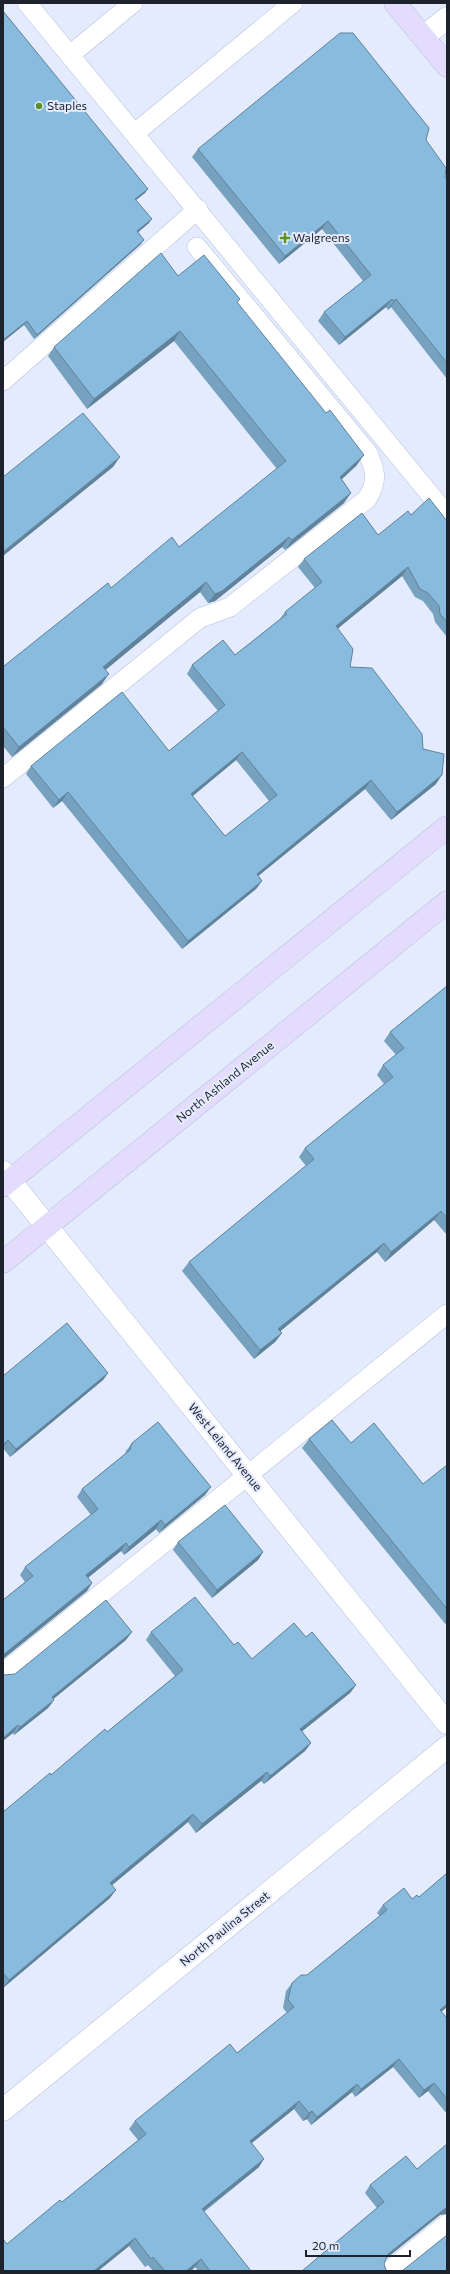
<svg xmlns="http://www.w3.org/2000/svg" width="450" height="2274" font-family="Commissioner,sans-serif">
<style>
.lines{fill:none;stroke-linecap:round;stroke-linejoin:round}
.lane-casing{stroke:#b5c1de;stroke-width:20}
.street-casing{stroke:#b5c1de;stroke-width:23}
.secondary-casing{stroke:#b5c1de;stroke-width:23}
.lane{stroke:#fff;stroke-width:19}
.street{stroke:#fff;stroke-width:22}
.secondary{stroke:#e4dcfd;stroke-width:22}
.wall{fill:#76a1bf;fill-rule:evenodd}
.shaded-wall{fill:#60839b}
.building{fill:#89bbde;stroke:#60839b;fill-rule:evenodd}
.poi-dot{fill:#5d912a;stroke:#e3ebfd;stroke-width:1.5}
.labels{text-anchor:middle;stroke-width:4;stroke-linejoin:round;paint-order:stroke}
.poi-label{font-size:12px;fill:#1e222d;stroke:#e3ebfd;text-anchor:start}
.street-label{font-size:12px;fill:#1e222d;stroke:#e3ebfd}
</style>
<rect width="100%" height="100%" fill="#e3ebfd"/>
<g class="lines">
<!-- lane casing -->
<g class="lane-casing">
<g id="lane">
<path d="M 27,3 L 447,515"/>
<path d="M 70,55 L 133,3"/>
<path d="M 135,133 L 293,3"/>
<path d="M 3,381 L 198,209"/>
<path d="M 3,778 L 200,618 L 230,607 L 367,499 C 378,481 376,472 368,453 L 197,247"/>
<path d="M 3,1673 L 447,1314"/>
<path d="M 389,2271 L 447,2224"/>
</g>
</g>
<!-- street casing -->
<g class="street-casing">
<g id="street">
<path d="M 423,37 L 447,18"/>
<path d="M 3,1172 L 447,1723"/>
<path d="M 3,2110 L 447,1747"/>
</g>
</g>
<!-- secondary casing -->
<g class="secondary-casing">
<g id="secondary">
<path d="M 395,3 L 447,66"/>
<path d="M 3,1186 L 447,827"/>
<path d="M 3,1262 L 447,902"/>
</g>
</g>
<!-- lane -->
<use href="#lane" class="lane"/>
<!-- street -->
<use href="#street" class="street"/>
<!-- secondary -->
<use href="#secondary" class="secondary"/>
</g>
<!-- wall -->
<g class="wall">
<path d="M 3,11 L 145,193 L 136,200 L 149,223 L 138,232 L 141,244 L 34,339 L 24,325 Z"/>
<path d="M 426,140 L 445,177 L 447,180 L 447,379 L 391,307 L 388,310 L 386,307 L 339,345 L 318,321 L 324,312 L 363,281 L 322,229 L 279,264 L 192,157 L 198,149 Z"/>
<path d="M 178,276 L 237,303 L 357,465 L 341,480 L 344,503 L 285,550 L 282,547 L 215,601 L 208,603 L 200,592 L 105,670 L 102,684 L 12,757 L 3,746 L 3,664 L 4,666 L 111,588 L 179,547 L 277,469 L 174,341 L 87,409 L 48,356 L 54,347 Z"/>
<path d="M 411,515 L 447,521 L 447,637 L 435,622 L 433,614 L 423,601 L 415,597 L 402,576 L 337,629 L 350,667 L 423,749 L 436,784 L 391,820 L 365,789 L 258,876 L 262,881 L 256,889 L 182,949 L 62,801 L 53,808 L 26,774 L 31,766 L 169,751 L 218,711 L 187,674 L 192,665 L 235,655 L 280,619 L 285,612 L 315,588 L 298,567 L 304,559 L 378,535 ZM 236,760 L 269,801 L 225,836 L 193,796 Z"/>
<path d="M 447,986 L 447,1235 L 434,1220 L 385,1262 L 377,1252 L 280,1331 L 282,1333 L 275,1342 L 254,1359 L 182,1271 L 189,1262 L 306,1166 L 299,1157 L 305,1148 L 384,1084 L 377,1075 L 383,1065 L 396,1055 L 384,1041 L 390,1032 Z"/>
<path d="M 108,1373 L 103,1380 L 10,1457 L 3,1448 L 3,1376 Z"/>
<path d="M 309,1439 L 351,1443 L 423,1484 L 447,1465 L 447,1626 L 302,1448 Z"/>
<path d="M 132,1443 L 205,1495 L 159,1533 L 156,1529 L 124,1555 L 121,1551 L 88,1578 L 92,1583 L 87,1591 L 3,1659 L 3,1600 L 25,1582 L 20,1575 L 25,1567 L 91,1515 L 77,1497 L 82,1489 L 125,1454 L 126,1451 Z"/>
<path d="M 178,1542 L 263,1552 L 258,1560 L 212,1598 L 173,1550 Z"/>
<path d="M 151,1632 L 234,1645 L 252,1659 L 306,1637 L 356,1685 L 350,1693 L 302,1731 L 311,1743 L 305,1751 L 264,1784 L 261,1781 L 196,1833 L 188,1822 L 112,1885 L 110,1898 L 3,1988 L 3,1812 L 107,1732 L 175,1676 L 146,1640 Z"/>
<path d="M 126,1640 L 53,1699 L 54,1700 L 48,1708 L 14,1735 L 13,1733 L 5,1675 L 15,1674 Z"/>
<path d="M 447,1873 L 447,2007 L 441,2012 L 447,2018 L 447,2114 L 428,2091 L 419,2098 L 393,2067 L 355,2097 L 352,2092 L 311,2125 L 307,2119 L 303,2121 L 294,2109 L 252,2143 L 259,2167 L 204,2212 L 251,2271 L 198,2271 L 195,2267 L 191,2271 L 153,2271 L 148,2265 L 145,2267 L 129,2246 L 98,2271 L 3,2271 L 7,2244 L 62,2202 L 138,2140 L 129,2129 L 135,2121 L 237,2053 L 287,2013 L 283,2008 L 286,1991 L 292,1983 L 307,1975 L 380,1916 L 377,1913 L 383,1905 L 419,1897 Z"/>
<path d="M 417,2169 L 440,2215 L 302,2271 L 377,2208 L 365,2193 L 370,2185 Z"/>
</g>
<!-- shaded-wall -->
<g class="shaded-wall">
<path d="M 148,189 L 145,193 L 132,203 L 135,199 Z"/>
<path d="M 152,219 L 149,223 L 135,235 L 137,231 Z"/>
<path d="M 328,221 L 322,229 L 279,264 L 285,256 Z"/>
<path d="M 144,240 L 141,244 L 34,339 L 37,335 Z"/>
<path d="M 392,299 L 386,307 L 339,345 L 345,337 Z"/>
<path d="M 396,299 L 391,307 L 388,310 L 394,301 Z"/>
<path d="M 27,321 L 24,325 L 3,342 L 3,340 Z"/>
<path d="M 180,331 L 174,341 L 87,409 L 94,399 Z"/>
<path d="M 364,455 L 357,465 L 333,487 L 340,477 Z"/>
<path d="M 120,457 L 113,467 L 3,556 L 3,552 Z"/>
<path d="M 351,493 L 344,503 L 285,550 L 292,540 Z"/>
<path d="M 289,537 L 282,547 L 215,601 L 208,603 L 215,594 Z"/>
<path d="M 408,567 L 402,576 L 330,635 L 336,626 Z"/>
<path d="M 206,582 L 200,592 L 97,677 L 103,667 Z"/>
<path d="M 109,674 L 102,684 L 12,757 L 19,747 Z"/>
<path d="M 242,752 L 236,760 L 185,802 L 191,794 Z"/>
<path d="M 442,775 L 436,784 L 391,820 L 397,812 Z"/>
<path d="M 371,780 L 365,789 L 251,882 L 257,874 Z"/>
<path d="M 68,792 L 62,801 L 53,808 L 59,800 Z"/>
<path d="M 262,881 L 256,889 L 182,949 L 188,941 Z"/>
<path d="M 441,1211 L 434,1220 L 385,1262 L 391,1252 Z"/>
<path d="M 384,1243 L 377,1252 L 272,1338 L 278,1329 Z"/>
<path d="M 282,1333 L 275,1342 L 254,1359 L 260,1350 Z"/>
<path d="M 108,1373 L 103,1380 L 10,1457 L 16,1449 Z"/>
<path d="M 8,1440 L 3,1448 L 3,1445 Z"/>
<path d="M 211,1487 L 205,1495 L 159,1533 L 165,1525 Z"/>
<path d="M 161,1520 L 156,1529 L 124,1555 L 129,1547 Z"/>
<path d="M 126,1543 L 121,1551 L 80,1584 L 86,1575 Z"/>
<path d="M 263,1552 L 258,1560 L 212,1598 L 217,1590 Z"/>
<path d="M 92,1583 L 87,1591 L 3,1659 L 3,1655 Z"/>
<path d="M 132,1632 L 126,1640 L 46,1705 L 52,1697 Z"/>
<path d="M 356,1685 L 350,1693 L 295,1737 L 300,1729 Z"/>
<path d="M 54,1700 L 48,1708 L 14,1735 L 20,1727 Z"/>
<path d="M 18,1725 L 13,1733 L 3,1741 L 3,1738 Z"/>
<path d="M 311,1743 L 305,1751 L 264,1784 L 270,1776 Z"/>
<path d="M 267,1772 L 261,1781 L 196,1833 L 202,1824 Z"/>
<path d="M 193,1814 L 188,1822 L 105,1891 L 110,1883 Z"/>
<path d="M 116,1890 L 110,1898 L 3,1988 L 9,1980 Z"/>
<path d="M 447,2004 L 447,2007 L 434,2018 L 440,2010 Z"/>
<path d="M 399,2059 L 393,2067 L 355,2097 L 361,2089 Z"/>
<path d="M 434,2083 L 428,2091 L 419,2098 L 424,2090 Z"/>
<path d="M 357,2084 L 352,2092 L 311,2125 L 317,2117 Z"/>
<path d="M 299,2101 L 294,2109 L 244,2149 L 250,2141 Z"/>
<path d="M 312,2111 L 307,2119 L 303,2121 L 309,2113 Z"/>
<path d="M 264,2159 L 259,2167 L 196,2217 L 202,2209 Z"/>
<path d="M 446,2207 L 447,2207 L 447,2214 L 440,2215 L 382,2262 L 388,2254 Z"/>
<path d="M 135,2238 L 129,2246 L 98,2271 L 94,2271 Z"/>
<path d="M 201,2259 L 195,2267 L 191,2271 L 186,2271 Z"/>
</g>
<!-- building -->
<g class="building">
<path d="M 3,11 L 148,189 L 135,199 L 152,219 L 137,231 L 144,240 L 37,335 L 27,321 L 3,340 Z"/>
<path d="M 340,33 L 353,33 L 429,128 L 426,140 L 446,168 L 445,177 L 447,180 L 447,363 L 396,299 L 394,301 L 392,299 L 345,337 L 324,312 L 371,275 L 328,221 L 285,256 L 198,149 Z"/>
<path d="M 161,253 L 178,276 L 204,255 L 240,299 L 237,302 L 326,413 L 330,410 L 364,455 L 340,477 L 351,493 L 292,540 L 289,537 L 222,591 L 215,594 L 206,582 L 103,667 L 109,674 L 19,747 L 3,727 L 3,664 L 4,666 L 108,583 L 111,588 L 172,537 L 179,547 L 286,461 L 180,331 L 94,399 L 54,347 Z"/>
<path d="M 83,413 L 120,457 L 3,552 L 3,477 Z"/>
<path d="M 429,498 L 447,521 L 447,622 L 440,614 L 439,606 L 428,593 L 420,589 L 408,567 L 336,626 L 353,649 L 350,667 L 372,668 L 422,734 L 423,749 L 444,754 L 442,775 L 397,812 L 371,780 L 257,874 L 262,881 L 188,941 L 68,792 L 59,800 L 31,766 L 122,692 L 169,751 L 225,705 L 192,665 L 223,640 L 235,655 L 287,614 L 285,612 L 322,582 L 304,559 L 362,513 L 378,535 L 408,511 L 411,515 ZM 242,752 L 277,795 L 225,836 L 191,794 Z"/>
<path d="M 447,986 L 447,1218 L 441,1211 L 391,1252 L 384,1243 L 278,1329 L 282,1333 L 260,1350 L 189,1262 L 314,1159 L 305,1148 L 393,1077 L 383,1065 L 404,1048 L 390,1032 Z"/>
<path d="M 67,1323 L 108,1373 L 16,1449 L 8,1440 L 3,1445 L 3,1376 Z"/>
<path d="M 332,1420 L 351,1443 L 374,1423 L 423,1484 L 447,1465 L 447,1609 L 309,1439 Z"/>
<path d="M 158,1422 L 211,1487 L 165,1525 L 161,1520 L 129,1547 L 126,1543 L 86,1575 L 92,1583 L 3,1655 L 3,1600 L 33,1576 L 25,1567 L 98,1509 L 82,1489 L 130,1450 L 132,1443 Z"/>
<path d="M 225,1505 L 263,1552 L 217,1590 L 178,1542 Z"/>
<path d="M 195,1597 L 234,1645 L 238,1642 L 252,1659 L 294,1623 L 306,1637 L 312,1632 L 356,1685 L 300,1729 L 311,1743 L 270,1776 L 267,1772 L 202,1824 L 193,1814 L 110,1883 L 116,1890 L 9,1980 L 3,1973 L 3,1812 L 50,1773 L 51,1775 L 105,1729 L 107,1732 L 183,1670 L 151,1632 Z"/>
<path d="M 106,1600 L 132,1632 L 52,1697 L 54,1700 L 20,1727 L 18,1725 L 3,1738 L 3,1673 L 5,1675 L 15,1674 Z"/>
<path d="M 447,1873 L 447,2004 L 440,2010 L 447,2018 L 447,2099 L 434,2083 L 424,2090 L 399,2059 L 361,2089 L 357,2084 L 317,2117 L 312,2111 L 309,2113 L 299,2101 L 250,2141 L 264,2159 L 202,2209 L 251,2271 L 210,2271 L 201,2259 L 186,2271 L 165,2271 L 153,2257 L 151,2259 L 135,2238 L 94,2271 L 3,2271 L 3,2239 L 7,2244 L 60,2200 L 62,2202 L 146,2134 L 135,2121 L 230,2044 L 237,2053 L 294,2007 L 288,2000 L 292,1983 L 301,1975 L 307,1975 L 387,1910 L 383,1905 L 404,1888 L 412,1899 L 417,1895 L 419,1897 Z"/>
<path d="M 447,2144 L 447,2207 L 388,2254 L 384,2264 L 386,2270 L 388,2271 L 302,2271 L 384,2202 L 370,2185 L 406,2156 L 417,2169 Z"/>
<path d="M 447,2235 L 447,2271 L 402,2271 Z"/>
</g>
<!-- markers -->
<g class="poi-dot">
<circle cx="39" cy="106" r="4"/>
<path d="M283 232h4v4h4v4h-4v4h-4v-4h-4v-4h4z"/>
</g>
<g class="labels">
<!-- poi labels -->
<g class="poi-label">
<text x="47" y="110">Staples</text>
<text x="293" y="242">Walgreens</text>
</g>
<!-- street labels -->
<g class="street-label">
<text transform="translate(225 1082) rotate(-39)" y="4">North Ashland Avenue</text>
<text transform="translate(225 1447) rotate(51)" y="4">West Leland Avenue</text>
<text transform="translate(225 1929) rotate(-39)" y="4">North Paulina Street</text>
</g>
</g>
<!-- border -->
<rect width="450" height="2274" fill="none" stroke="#1e222d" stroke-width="8"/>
<!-- scale -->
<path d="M306 2250v6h104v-6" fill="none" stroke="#1e222d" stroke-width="2"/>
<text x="312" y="2250" font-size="12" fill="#1e222d" stroke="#e3ebfd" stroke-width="3" paint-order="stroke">20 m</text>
</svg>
